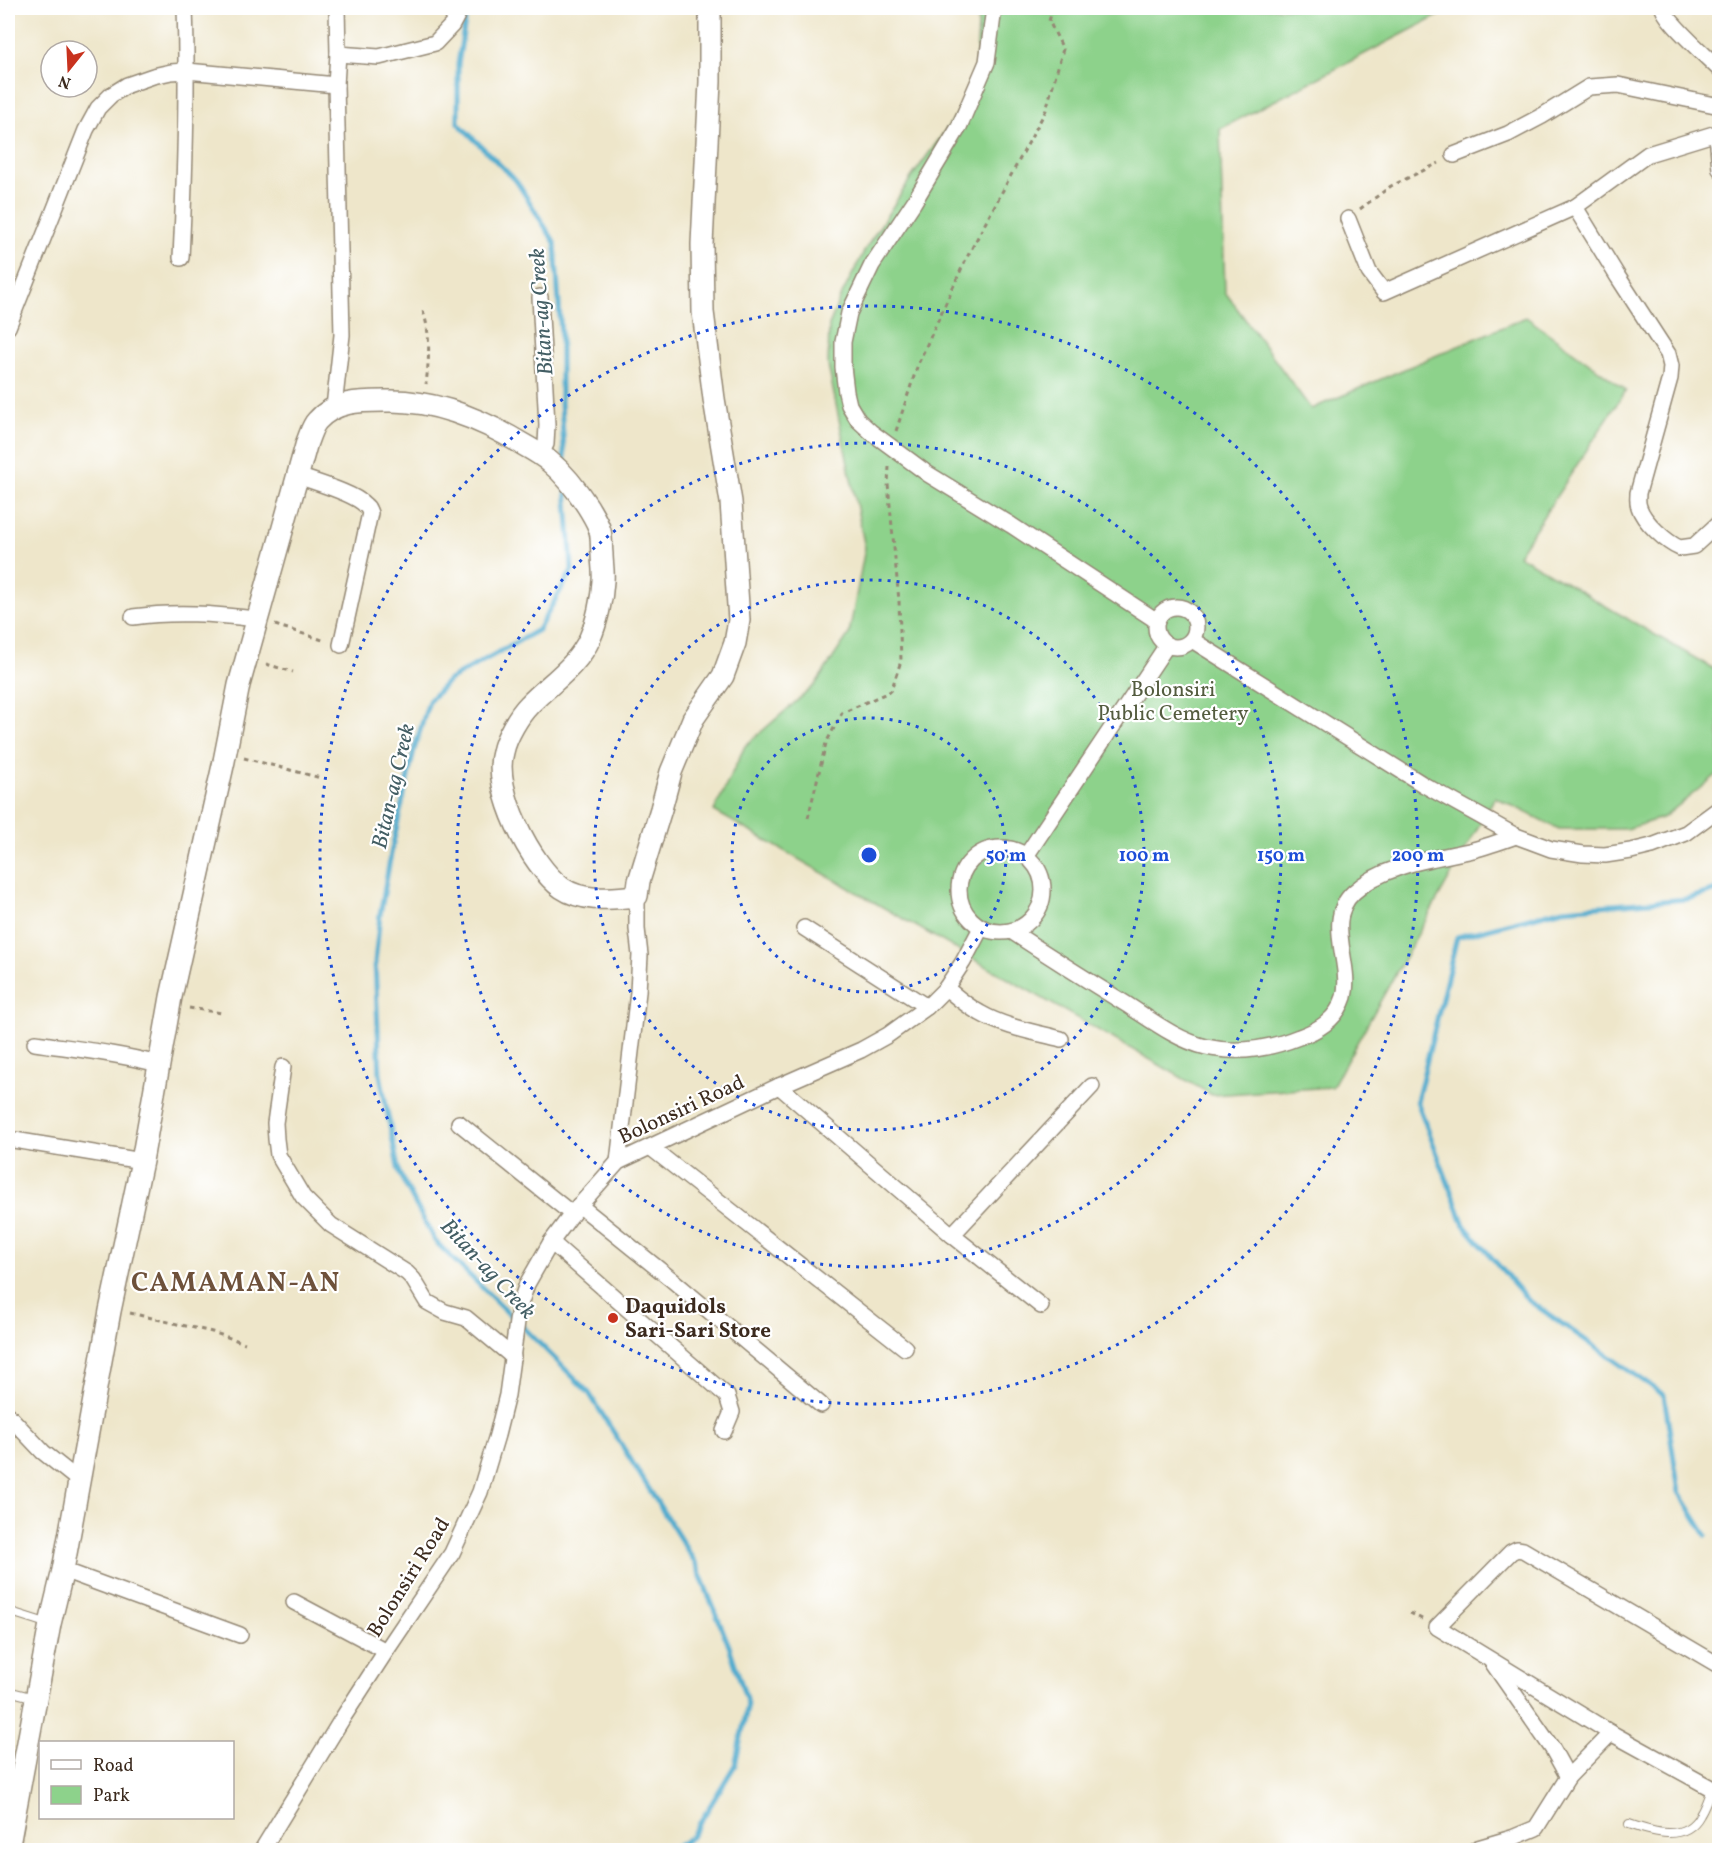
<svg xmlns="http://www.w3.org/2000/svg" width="1727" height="1858" font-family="Vollkorn,serif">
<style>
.green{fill:#8dd28b;stroke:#647e54;stroke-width:1.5}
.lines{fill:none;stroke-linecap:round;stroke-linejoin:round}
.stream{stroke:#50abce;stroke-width:5}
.service-casing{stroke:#948874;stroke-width:10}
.minor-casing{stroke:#948874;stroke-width:18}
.secondary-casing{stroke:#948874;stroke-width:24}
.path{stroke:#948874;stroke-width:3;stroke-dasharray:4.5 4.5;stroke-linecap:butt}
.service{stroke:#fff;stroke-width:8}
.minor{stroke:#fff;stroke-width:15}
.secondary{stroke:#fff;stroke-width:21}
.ring{fill:none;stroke:#1d4ed8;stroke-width:3;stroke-dasharray:3 6}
.poi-dot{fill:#c8321e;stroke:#fff;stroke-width:2}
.labels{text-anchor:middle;stroke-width:4.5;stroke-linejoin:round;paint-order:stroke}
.park-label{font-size:21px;fill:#545c3f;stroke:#fff}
.street-label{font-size:21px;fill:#3b2a1e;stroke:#fff}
.poi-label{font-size:21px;font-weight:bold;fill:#3b2a1e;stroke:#fff;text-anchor:start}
.water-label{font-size:22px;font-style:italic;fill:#435e64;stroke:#fff}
.district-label{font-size:27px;font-weight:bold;letter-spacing:1.5px;fill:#6e513b;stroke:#fff}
.centre{fill:#1d4ed8;stroke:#fff;stroke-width:3}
.ring-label{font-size:18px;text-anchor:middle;font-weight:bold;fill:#1d4ed8;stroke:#fff;stroke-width:4.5;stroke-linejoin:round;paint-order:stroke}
</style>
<rect width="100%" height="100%" fill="#fff"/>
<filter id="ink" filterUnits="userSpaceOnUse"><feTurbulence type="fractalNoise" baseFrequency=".0167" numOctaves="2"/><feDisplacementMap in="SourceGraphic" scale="12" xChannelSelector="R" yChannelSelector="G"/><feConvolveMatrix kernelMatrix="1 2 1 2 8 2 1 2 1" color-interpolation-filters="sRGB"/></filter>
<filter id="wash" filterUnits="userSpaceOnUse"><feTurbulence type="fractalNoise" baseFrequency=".008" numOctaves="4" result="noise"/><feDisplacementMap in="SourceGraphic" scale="24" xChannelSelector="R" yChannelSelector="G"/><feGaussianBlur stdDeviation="1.35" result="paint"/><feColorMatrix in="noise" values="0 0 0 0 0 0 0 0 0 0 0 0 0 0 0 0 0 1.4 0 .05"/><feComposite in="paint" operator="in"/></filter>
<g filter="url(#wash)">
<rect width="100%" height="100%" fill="#eee6ca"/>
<!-- green -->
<path class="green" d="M 979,8 L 1453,8 L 1220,129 L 1225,292 L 1311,409 L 1526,317 L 1626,390 L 1518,555 L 1719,672 L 1719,773 L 1664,817 L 1627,829 L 1559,829 L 1495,797 L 1332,1087 L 1212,1095 L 714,811 L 745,746 L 815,685 L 849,634 L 865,548 L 828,365 L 829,326 L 839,300 L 866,248 L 911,178 L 956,116 L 975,80 Z"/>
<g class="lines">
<!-- stream -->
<g class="stream">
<path d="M 467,9 L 458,64 L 458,123 L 517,182 L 555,243 L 561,335 L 561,403 L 565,467"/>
<path d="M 514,1319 L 435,1241 L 399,1173 L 380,1074 L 375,962 L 380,915 L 392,848 L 414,750 L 429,701 L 449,680 L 538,630 L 572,570 L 566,487"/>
<path d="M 521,1325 L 589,1393 L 696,1564 L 729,1646 L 748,1704 L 735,1765 L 691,1837 L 672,1850"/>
<path d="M 1706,1535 L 1679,1492 L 1664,1395 L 1528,1300 L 1464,1225 L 1417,1101 L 1457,937 L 1563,909 L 1687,899 L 1720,889"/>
</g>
</g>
</g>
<g filter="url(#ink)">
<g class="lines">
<!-- service casing -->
<g class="service-casing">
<g id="service">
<path d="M 8,1611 L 49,1624"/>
<path d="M 8,1691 L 35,1698"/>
<path d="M 1629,1824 C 1652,1832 1685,1843 1700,1815 C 1705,1807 1708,1798 1711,1789"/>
</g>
</g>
<!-- minor casing -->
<g class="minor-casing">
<g id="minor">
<path d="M 994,8 L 987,62 L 959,127 L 914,202 L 872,265 L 849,313 L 843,342 L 843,367 L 846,392 L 849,405 L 858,420 L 871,432 L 928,474 L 1011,525 L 1157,621"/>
<path d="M 1663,8 C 1666,21 1707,57 1720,70"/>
<path d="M 338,54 L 379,57 L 435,43 L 452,25 L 461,8"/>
<path d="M 1717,134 L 1720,169"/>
<path d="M 1454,155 L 1508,134 L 1542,116 L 1589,87 L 1618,85 L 1720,106"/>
<path d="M 1575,207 L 1618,277 L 1668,354 L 1671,366 L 1670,378 L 1638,493 C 1638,498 1637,502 1639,507 C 1643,521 1667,543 1680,548 L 1694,546 L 1720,522"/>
<path d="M 1348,219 L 1369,272 L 1384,292 L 1575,207 L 1648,154 L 1720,132"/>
<path d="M 181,258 C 185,174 188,91 185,8"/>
<path d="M 540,297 L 547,425 L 546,444 L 541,455"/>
<path d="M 8,327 L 86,130 L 98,108 L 111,95 L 127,85 L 153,76 L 171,72 L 187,71 L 336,85"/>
<path d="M 334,407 L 342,335 L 336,85 L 338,54 L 337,8"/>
<path d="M 298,476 C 314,482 354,493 365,505 C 369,508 368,509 370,513 L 341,645"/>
<circle cx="1176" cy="627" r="20"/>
<path d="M 133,617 C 175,611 215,614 256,619"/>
<path d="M 1192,640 L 1424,785 L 1516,836 L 1551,849 L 1583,854 L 1605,855 L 1631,851 L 1652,846 L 1686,833 L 1720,808"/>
<circle cx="1001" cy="890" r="42"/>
<path d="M 1026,856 L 1167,645"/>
<path d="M 804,928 L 927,1007"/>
<path d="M 1011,931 C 1049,956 1087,980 1126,1004 C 1151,1020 1177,1040 1206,1047 C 1237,1054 1269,1049 1299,1037 C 1320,1030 1337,1019 1344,997 C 1353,964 1323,920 1354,892 C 1385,864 1434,859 1473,850 C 1488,846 1502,841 1516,836"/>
<path d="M 946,988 C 957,997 967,1006 980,1013 C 1004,1027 1034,1032 1061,1039"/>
<path d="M 35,1043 C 76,1049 117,1053 158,1064"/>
<path d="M 283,1067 L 275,1123 L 276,1139 L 278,1155 L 303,1197 L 331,1225 L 407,1273 L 413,1279 L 427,1302 L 445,1312 L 466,1318 L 513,1357"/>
<path d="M 779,1086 L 952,1235 L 1041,1306"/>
<path d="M 459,1123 L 572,1214"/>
<path d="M 8,1139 L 142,1161"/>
<path d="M 650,1147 L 905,1348"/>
<path d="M 618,1162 L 638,992 L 640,955 L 637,929 L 637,896"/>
<path d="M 579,1205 L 671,1279 L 821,1405"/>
<path d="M 952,1235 L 1092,1086"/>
<path d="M 551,1242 L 727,1396 L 732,1412 L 724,1431"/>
<path d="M 8,1415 L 43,1452 L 78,1480"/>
<path d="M 63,1570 L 240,1635"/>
<path d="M 294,1602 L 386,1651"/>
<path d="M 1492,1662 L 1552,1748 L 1568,1777"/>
<path d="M 1611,1733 L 1437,1627 L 1511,1552 L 1517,1549 L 1523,1550 L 1720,1666"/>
<path d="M 262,1850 L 342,1719 L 386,1651 L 452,1553 L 480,1492 L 497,1435 L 507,1395 L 519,1307 L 527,1284 L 551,1242 L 572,1214 L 618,1162 L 779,1086 L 861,1050 L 888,1035 L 927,1007 L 946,988 L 963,962 L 981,928"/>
<path d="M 1475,1850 L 1478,1848 L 1512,1838 L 1536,1828 L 1568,1777 L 1611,1733 L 1720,1793"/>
</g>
</g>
<!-- secondary casing -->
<g class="secondary-casing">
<path id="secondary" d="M 8,1850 L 50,1624 L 63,1570 L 110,1311 L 142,1161 L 171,997 L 224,761 L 239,685 L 307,442 C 310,435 312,426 317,421 C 335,400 362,401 388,401 C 436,400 483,420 524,445 C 533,450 542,455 550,462 C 566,475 577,490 588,507 C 592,514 598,523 600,531 C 602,538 601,547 602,554 C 602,563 604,572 603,581 C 602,599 597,622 590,638 C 577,667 550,683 529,705 C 519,715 506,737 503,752 C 492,789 531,866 562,888 C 584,903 613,898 637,896 L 639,881 L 661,809 L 671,772 L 693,719 L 723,676 L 735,643 L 739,620 L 731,502 L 714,399 L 703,312 L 702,244 L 710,82 L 710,8"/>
</g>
<!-- path -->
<g class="path">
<path d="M 1360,209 L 1391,186 L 1439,163"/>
<path d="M 423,311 C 431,334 429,360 426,384"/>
<path d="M 896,431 L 918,364 L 965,261 L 1046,110 L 1063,49 L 1049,21 L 1053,8"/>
<path d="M 275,625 L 326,641"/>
<path d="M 266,664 L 293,672"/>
<path d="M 244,758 L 321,778"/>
<path d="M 808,818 L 826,743 L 842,713 L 891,691 L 901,661 L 899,601 L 888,484 L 889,467"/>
<path d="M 189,1008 L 222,1013"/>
<path d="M 130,1313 L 212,1332 L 245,1343"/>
<path d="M 1410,1613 L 1424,1620"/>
</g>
<!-- service -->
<use href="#service" class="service"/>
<!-- minor -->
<use href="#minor" class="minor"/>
<!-- secondary -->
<use href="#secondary" class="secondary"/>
</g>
</g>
<!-- distance rings -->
<g class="ring">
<circle cx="869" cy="855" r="137"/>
<circle cx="869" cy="855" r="275"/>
<circle cx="869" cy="855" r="412"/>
<circle cx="869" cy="855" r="549"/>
</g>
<!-- markers -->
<circle class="poi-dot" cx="613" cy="1318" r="6"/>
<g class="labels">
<!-- park labels -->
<g class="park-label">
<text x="1173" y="696">Bolonsiri<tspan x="1173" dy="24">Public Cemetery</tspan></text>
</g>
<!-- street labels -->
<g class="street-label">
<text transform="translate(681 1109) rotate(-25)" y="7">Bolonsiri Road</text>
<text transform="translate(408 1577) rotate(-58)" y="7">Bolonsiri Road</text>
</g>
<!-- poi labels -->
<g class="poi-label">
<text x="625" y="1313">Daquidols<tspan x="625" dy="24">Sari-Sari Store</tspan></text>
</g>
<!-- water labels -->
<g class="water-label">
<text transform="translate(540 312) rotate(-94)" y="8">Bitan-ag Creek</text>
<text transform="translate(392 786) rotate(-77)" y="8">Bitan-ag Creek</text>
<text transform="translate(489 1268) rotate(47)" y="8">Bitan-ag Creek</text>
</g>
<!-- district labels -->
<g class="district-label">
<text x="236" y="1291">CAMAMAN-AN</text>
</g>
</g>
<circle cx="869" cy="855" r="9" class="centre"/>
<g class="ring-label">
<text x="1006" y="861">50 m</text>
<text x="1144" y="861">100 m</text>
<text x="1281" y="861">150 m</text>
<text x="1418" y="861">200 m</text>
</g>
<!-- margin -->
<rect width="1727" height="1858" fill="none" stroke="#fff" stroke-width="30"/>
<!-- legend -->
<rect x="39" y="1741" width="195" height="78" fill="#ffffff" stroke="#b1aaa5" stroke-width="1.5"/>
<rect x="51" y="1760" width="30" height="9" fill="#ffffff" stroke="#b1aaa5" stroke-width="1.5"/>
<text x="93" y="1771" font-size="18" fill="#3b2a1e">Road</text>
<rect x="51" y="1786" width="30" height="18" fill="#8dd28b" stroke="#b1aaa5" stroke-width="1.5"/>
<text x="93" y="1801" font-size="18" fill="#3b2a1e">Park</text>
<!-- north arrow -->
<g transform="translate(69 69) rotate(198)"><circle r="28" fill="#ffffff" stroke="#b1aaa5" stroke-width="1.5"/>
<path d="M0-4.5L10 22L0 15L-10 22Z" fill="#c8321e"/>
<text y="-9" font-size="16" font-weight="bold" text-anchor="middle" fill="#3b2a1e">N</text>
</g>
</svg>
